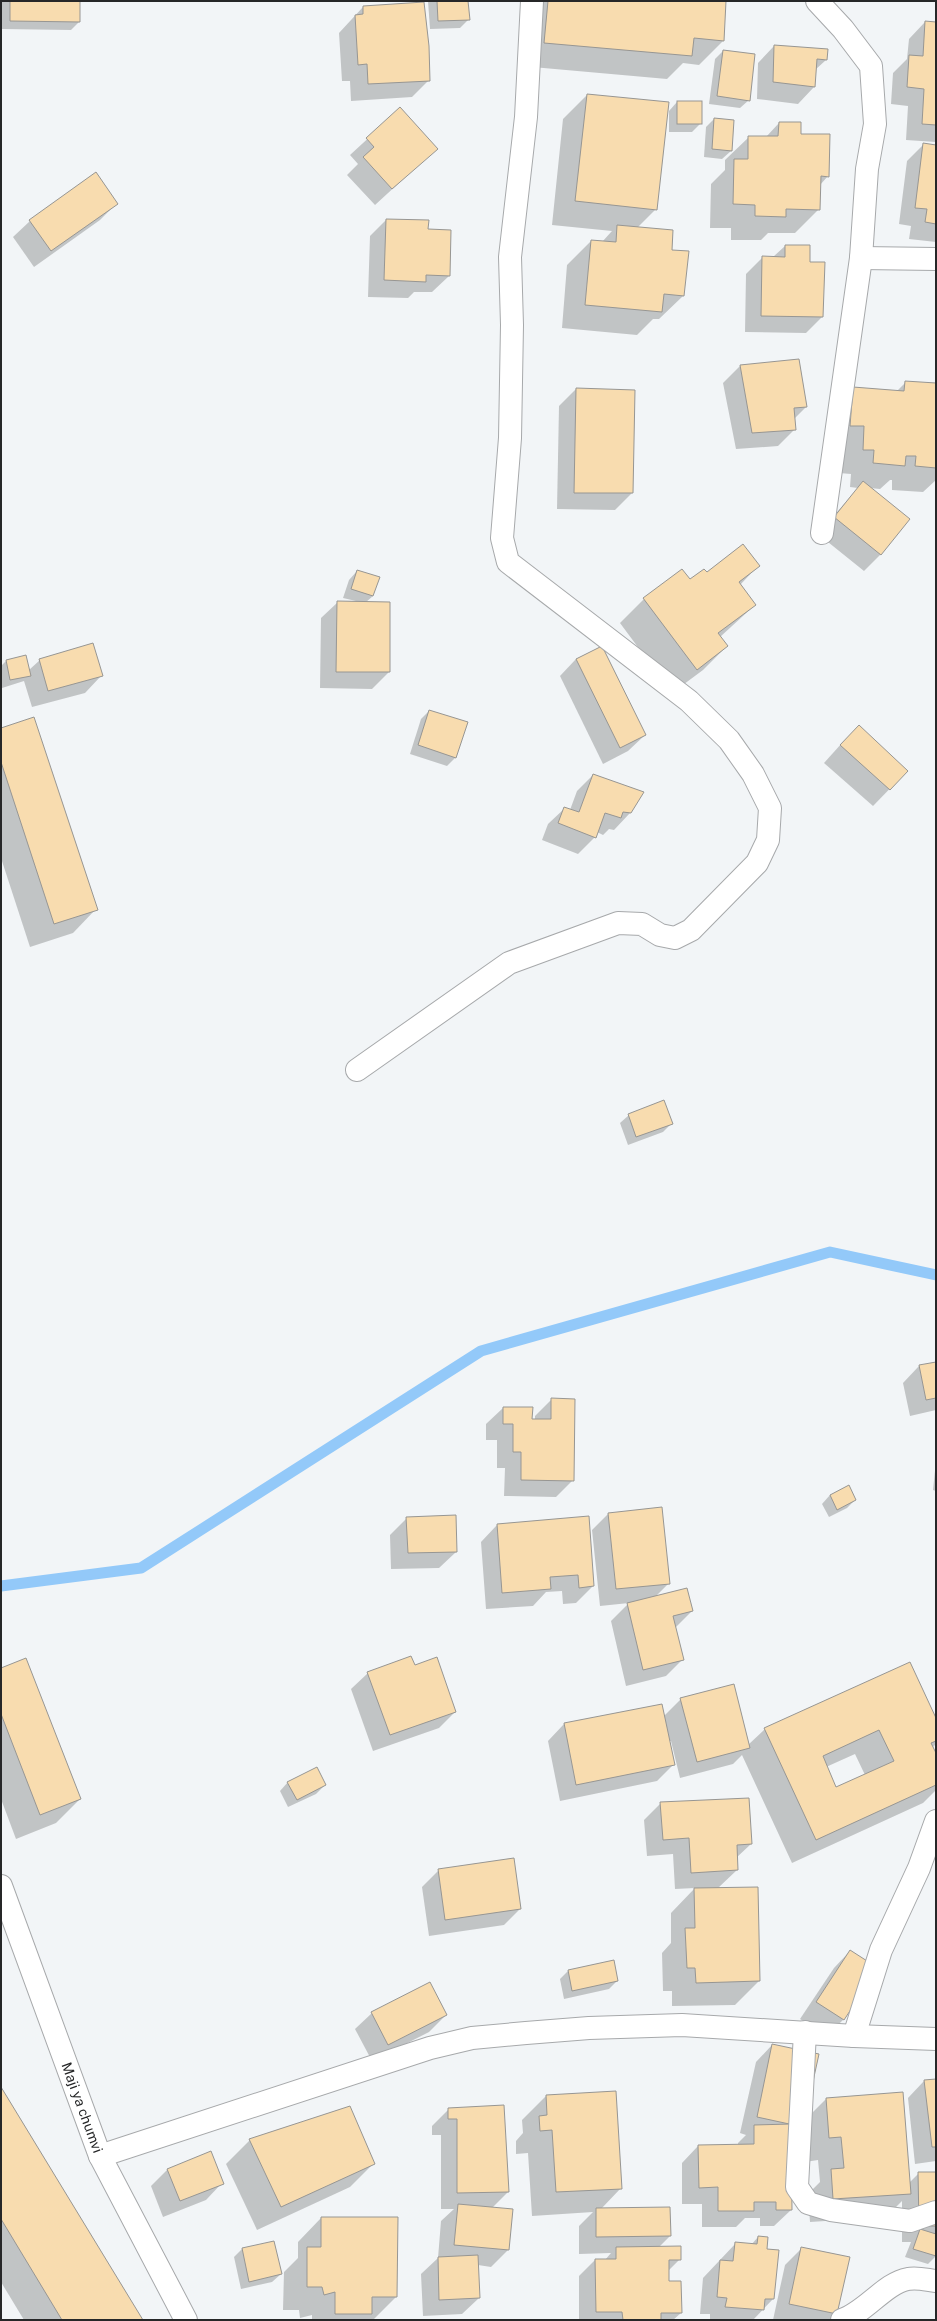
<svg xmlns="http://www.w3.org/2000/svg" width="937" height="2321" font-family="'Public Sans',sans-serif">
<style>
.shadow{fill:#0003;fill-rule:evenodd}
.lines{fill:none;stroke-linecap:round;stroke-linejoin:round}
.stream{stroke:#93c9f9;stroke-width:11}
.building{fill:#f8dcaf;stroke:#979693;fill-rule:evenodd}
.minor-casing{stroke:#a7a9ab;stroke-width:24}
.minor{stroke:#fff;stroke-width:22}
.labels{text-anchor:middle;stroke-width:3;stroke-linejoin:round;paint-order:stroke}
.street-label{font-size:14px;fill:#262728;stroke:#f2f5f7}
</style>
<rect width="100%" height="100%" fill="#f2f5f7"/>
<!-- shadow -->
<g class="shadow">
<path d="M 2,1 L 80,1 L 79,22 L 71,30 L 2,29 Z"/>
<path d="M 428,1 L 467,1 L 468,20 L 460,28 L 430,29 Z"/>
<path d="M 531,1 L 725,1 L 723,41 L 699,65 L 683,63 L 667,79 L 521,66 Z"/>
<path d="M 363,7 L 429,80 L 412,97 L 351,101 L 350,81 L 342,81 L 339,33 Z"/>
<path d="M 925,22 L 936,23 L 936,142 L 906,140 L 908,106 L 891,104 L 893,73 L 907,59 L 909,39 Z"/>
<path d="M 774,46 L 826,60 L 815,70 L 814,87 L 798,104 L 757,99 L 758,63 Z"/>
<path d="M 723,51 L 749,100 L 740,108 L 709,104 L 715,59 Z"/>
<path d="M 587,95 L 656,209 L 637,228 L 671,251 L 683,296 L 659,319 L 653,319 L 637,335 L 562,328 L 567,265 L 591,241 L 602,242 L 612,231 L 552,225 L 563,119 Z"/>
<path d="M 677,102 L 701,123 L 692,132 L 669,132 L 669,111 Z"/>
<path d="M 400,109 L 436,149 L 375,205 L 347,175 L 358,164 L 350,155 Z"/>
<path d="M 714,119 L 731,151 L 722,159 L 704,157 L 706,127 Z"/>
<path d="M 779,123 L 800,135 L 828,176 L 820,185 L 819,209 L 795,233 L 768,233 L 761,240 L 731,240 L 731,228 L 710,228 L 711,184 L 725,170 L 725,160 L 749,137 L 766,137 Z"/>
<path d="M 924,144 L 936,146 L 936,242 L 909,239 L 911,226 L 899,224 L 907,161 Z"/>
<path d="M 117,203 L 100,220 L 34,267 L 13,237 L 30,221 Z"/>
<path d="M 386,220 L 427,230 L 449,276 L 432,292 L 414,292 L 408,298 L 368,297 L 370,236 Z"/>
<path d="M 785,246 L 809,263 L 822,317 L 806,333 L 745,332 L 746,274 L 763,257 L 773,257 Z"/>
<path d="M 798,360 L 806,407 L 794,419 L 795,429 L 778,446 L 736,449 L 723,383 L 740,366 Z"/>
<path d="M 905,383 L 936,405 L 936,480 L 923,492 L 892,490 L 892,480 L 890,480 L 880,489 L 870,488 L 881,554 L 864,571 L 818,534 L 858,488 L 850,487 L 851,474 L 839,473 L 854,388 L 897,391 Z"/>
<path d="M 576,389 L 632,493 L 615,510 L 557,509 L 559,406 Z"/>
<path d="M 758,566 L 740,585 L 755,605 L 720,637 L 727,646 L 703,670 L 672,693 L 620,623 L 644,599 L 682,571 L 690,581 L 706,573 Z"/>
<path d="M 357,571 L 373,596 L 366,602 L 389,672 L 372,689 L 320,688 L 321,618 L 338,602 L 356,601 L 343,598 L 349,580 Z"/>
<path d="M 601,647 L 645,735 L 628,751 L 603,764 L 560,676 L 576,659 Z"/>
<path d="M 40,660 L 101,676 L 85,693 L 32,707 L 24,681 L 2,688 L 1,666 L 6,661 L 29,670 Z"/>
<path d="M 429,711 L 456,757 L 447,766 L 410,754 L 421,719 Z"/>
<path d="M 1,729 L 96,909 L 73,933 L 30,947 L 1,858 Z"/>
<path d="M 842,743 L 907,771 L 873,806 L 824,763 Z"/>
<path d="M 593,775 L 630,813 L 614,830 L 609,829 L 603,835 L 597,832 L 595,837 L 578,854 L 542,840 L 548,824 L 565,808 L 570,810 L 577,791 Z"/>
<path d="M 629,1115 L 672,1123 L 663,1132 L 628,1145 L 620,1123 Z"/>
<path d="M 936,1363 L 936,1410 L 910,1416 L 903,1383 L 919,1366 Z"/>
<path d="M 552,1399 L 573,1480 L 556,1497 L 504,1496 L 505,1468 L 497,1468 L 497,1440 L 486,1440 L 486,1424 L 503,1408 L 531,1408 L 531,1420 L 535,1420 L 535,1416 Z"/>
<path d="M 936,1461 L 936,1491 L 933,1490 Z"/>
<path d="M 848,1486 L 855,1500 L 847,1508 L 829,1517 L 822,1504 L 830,1495 Z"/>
<path d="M 608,1514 L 669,1583 L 655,1597 L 692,1611 L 675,1628 L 682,1660 L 666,1676 L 626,1686 L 611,1621 L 629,1603 L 600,1606 L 592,1530 Z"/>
<path d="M 588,1517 L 593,1586 L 576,1603 L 563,1604 L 562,1591 L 546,1592 L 533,1606 L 486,1609 L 481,1542 L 497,1525 Z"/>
<path d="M 407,1518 L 456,1552 L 439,1568 L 391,1569 L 390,1535 Z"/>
<path d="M 414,1666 L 455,1712 L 439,1728 L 373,1751 L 351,1689 L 368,1673 Z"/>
<path d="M 1,1669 L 80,1799 L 56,1823 L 16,1839 L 1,1799 Z"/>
<path d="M 681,1699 L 748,1745 L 765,1729 L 936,1720 L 936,1744 L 932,1748 L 936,1756 L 936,1790 L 923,1803 L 792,1863 L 742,1755 L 733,1764 L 680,1778 L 671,1741 L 669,1741 L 674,1764 L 657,1781 L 560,1801 L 548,1741 L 564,1724 L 664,1716 ZM 855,1754 L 865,1775 L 836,1788 L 826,1767 Z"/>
<path d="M 288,1782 L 325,1785 L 316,1794 L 288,1807 L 280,1791 Z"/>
<path d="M 661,1803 L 751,1844 L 736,1858 L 737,1870 L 718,1888 L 757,1888 L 759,1981 L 735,2005 L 672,2006 L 672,1991 L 663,1991 L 662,1953 L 671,1943 L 671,1913 L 695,1888 L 675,1889 L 673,1854 L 647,1856 L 644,1820 Z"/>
<path d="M 439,1870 L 520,1909 L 504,1925 L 429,1936 L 422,1887 Z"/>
<path d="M 850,1951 L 877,1968 L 843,2020 L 826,2036 L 800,2019 L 834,1968 Z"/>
<path d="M 569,1970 L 617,1981 L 609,1989 L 564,1999 L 560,1979 Z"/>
<path d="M 372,2013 L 446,2015 L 429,2032 L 372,2061 L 355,2029 Z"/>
<path d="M 772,2045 L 804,2121 L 826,2099 L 909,2183 L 919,2173 L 936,2173 L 936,2256 L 928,2264 L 905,2257 L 911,2242 L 902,2242 L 902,2201 L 886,2217 L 810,2222 L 808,2194 L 820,2182 L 818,2160 L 805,2162 L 791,2138 L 791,2210 L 774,2226 L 760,2226 L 760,2218 L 745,2218 L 736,2227 L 702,2227 L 702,2204 L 682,2204 L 682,2163 L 698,2146 L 738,2146 L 738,2143 L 746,2135 L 740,2133 L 756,2062 Z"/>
<path d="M 936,2080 L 936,2161 L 915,2164 L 908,2098 L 924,2081 Z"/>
<path d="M 1,2089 L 142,2320 L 24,2320 L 1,2282 Z"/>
<path d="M 546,2096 L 621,2188 L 601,2209 L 670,2236 L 658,2248 L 680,2259 L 668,2271 L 668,2282 L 681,2313 L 673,2320 L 579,2320 L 579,2276 L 595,2260 L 605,2260 L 611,2253 L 579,2254 L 579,2226 L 593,2212 L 532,2216 L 528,2153 L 516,2154 L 516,2141 L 523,2133 L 522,2120 Z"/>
<path d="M 503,2106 L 508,2192 L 492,2208 L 512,2210 L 508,2250 L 491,2267 L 478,2265 L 479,2298 L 462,2314 L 423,2316 L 421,2274 L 438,2258 L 441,2221 L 454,2209 L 441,2209 L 441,2135 L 432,2135 L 432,2126 L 449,2109 Z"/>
<path d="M 250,2140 L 373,2164 L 350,2187 L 257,2230 L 226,2164 Z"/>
<path d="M 167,2170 L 222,2183 L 206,2200 L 163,2217 L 151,2186 Z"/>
<path d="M 321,2218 L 396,2297 L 373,2320 L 312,2320 L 312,2315 L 300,2318 L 299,2310 L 283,2310 L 284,2272 L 298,2258 L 298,2242 Z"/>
<path d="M 758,2237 L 766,2250 L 773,2299 L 753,2320 L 710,2320 L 710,2314 L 700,2314 L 703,2278 L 736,2243 L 751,2245 Z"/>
<path d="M 802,2248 L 836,2314 L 830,2320 L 773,2320 L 785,2265 Z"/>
<path d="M 242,2249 L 281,2274 L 272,2282 L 241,2289 L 234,2257 Z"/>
</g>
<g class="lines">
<!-- stream -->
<path class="stream" d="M 1,1586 L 141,1568 L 481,1351 L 830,1252 L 936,1275"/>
</g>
<!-- building -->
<g class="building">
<path d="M 10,1 L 80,1 L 80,22 L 10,21 Z"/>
<path d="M 437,1 L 468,1 L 470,20 L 438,21 Z"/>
<path d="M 548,1 L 726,1 L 724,41 L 694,38 L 692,56 L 544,43 Z"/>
<path d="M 424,2 L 429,46 L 430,81 L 368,84 L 367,64 L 358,65 L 355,15 L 363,14 L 363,6 Z"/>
<path d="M 925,21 L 936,22 L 936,125 L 922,124 L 924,89 L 907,87 L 909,55 L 923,56 Z"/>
<path d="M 774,45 L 828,49 L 827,60 L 817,59 L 815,87 L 773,82 Z"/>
<path d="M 723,50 L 755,54 L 750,101 L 717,96 Z"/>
<path d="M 587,94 L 669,102 L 657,210 L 575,201 Z"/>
<rect x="677" y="101" width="25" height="23"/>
<path d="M 400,107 L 438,149 L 392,189 L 363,157 L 374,147 L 366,138 Z"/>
<path d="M 714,118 L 734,120 L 732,151 L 712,149 Z"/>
<path d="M 779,122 L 801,122 L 801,134 L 830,134 L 829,177 L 821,176 L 820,210 L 786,209 L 786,217 L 755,216 L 755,205 L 733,204 L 734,159 L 748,159 L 748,136 L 778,136 Z"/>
<path d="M 923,143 L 936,145 L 936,224 L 925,222 L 927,209 L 915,208 Z"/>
<path d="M 96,172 L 118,204 L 51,251 L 29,220 Z"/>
<path d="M 386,219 L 429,220 L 428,229 L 451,230 L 450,276 L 426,275 L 426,282 L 384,280 Z"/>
<path d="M 617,225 L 673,230 L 672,250 L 689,251 L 684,296 L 664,294 L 662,312 L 585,305 L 591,240 L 616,242 Z"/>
<path d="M 785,245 L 810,245 L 810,262 L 825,262 L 823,317 L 761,316 L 762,256 L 785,257 Z"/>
<path d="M 799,359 L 807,407 L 794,408 L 796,430 L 752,433 L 740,365 Z"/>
<path d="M 905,381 L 936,383 L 936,468 L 915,466 L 916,456 L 906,456 L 905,466 L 873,463 L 874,450 L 863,450 L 864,426 L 850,426 L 853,387 L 904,391 Z"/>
<path d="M 576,388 L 635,390 L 633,493 L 574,493 Z"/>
<path d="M 863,481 L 910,519 L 881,555 L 834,517 Z"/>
<path d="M 743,544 L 760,566 L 739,582 L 756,605 L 718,633 L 728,646 L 697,670 L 643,598 L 682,569 L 690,579 L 704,569 L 707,572 Z"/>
<path d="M 357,570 L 380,577 L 373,596 L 351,589 Z"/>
<path d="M 337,601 L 390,602 L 390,672 L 336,672 Z"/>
<path d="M 93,643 L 103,676 L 48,691 L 39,659 Z"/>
<path d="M 602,646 L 646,735 L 620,748 L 576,659 Z"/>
<path d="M 26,655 L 31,676 L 10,680 L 6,660 Z"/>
<path d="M 429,710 L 468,722 L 456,758 L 418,745 Z"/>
<path d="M 34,717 L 98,910 L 54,924 L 1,762 L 1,728 Z"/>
<path d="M 859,725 L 908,771 L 890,790 L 840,745 Z"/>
<path d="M 593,774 L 644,792 L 631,813 L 623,812 L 621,818 L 605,813 L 596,838 L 558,823 L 564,807 L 579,812 Z"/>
<path d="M 664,1100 L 673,1124 L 636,1137 L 628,1114 Z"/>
<path d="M 936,1362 L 936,1398 L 926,1400 L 919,1365 Z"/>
<path d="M 551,1398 L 575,1399 L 574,1481 L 521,1480 L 521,1452 L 513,1452 L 513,1424 L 503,1424 L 503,1407 L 533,1407 L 532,1419 L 551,1419 Z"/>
<path d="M 849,1485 L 856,1500 L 837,1510 L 830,1495 Z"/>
<path d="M 662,1507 L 670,1584 L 616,1589 L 608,1513 Z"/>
<path d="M 456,1515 L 457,1552 L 408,1553 L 406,1517 Z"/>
<path d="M 589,1516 L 594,1586 L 579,1588 L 578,1575 L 550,1577 L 551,1589 L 502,1593 L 497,1524 Z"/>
<path d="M 687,1588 L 693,1611 L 673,1616 L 684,1660 L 643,1670 L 627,1603 Z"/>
<path d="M 411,1656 L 415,1665 L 437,1657 L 456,1712 L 390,1735 L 367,1672 Z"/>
<path d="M 26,1658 L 81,1799 L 40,1815 L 1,1714 L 1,1668 Z"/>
<path d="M 910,1662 L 936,1718 L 936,1741 L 931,1743 L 936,1753 L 936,1785 L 816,1840 L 764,1728 ZM 879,1730 L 894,1761 L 836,1787 L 823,1756 Z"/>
<path d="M 734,1684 L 750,1748 L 697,1762 L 680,1698 Z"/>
<path d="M 662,1704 L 675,1765 L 576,1785 L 564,1723 Z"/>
<path d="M 317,1767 L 326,1785 L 297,1800 L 287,1782 Z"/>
<path d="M 749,1798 L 752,1844 L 737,1845 L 738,1870 L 691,1873 L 689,1838 L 663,1840 L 660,1802 Z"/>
<path d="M 514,1858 L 521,1909 L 445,1920 L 438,1869 Z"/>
<path d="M 758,1887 L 760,1981 L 696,1983 L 695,1968 L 687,1968 L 685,1928 L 695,1928 L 694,1888 Z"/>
<path d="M 850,1950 L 878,1968 L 844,2020 L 816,2002 Z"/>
<path d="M 614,1960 L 618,1981 L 572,1991 L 568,1970 Z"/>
<path d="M 430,1982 L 447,2015 L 388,2045 L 371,2012 Z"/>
<path d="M 772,2044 L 819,2054 L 803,2127 L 757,2117 Z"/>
<path d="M 936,2079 L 936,2147 L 932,2147 L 924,2080 Z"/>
<path d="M 1,2087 L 82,2220 L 143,2320 L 62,2320 L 1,2219 Z"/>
<path d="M 616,2091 L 622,2189 L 556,2192 L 552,2130 L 540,2131 L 539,2116 L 547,2115 L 546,2095 Z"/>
<path d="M 903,2092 L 911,2194 L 833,2199 L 831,2169 L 844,2168 L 841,2137 L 829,2138 L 826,2098 Z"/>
<path d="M 504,2105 L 509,2192 L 457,2193 L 457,2119 L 448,2119 L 448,2108 Z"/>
<path d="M 350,2106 L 375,2164 L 281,2207 L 249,2139 Z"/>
<path d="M 791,2124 L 792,2210 L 776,2210 L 776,2202 L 754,2202 L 754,2211 L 718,2211 L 718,2187 L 699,2188 L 698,2145 L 754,2144 L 754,2125 Z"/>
<path d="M 211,2151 L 224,2184 L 180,2201 L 167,2169 Z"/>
<path d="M 918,2172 L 936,2172 L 936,2226 L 919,2226 Z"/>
<path d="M 458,2204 L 513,2209 L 509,2250 L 454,2245 Z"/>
<path d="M 670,2207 L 671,2236 L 596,2237 L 596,2208 Z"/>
<path d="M 321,2217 L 398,2217 L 397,2297 L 372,2297 L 372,2314 L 335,2314 L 335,2292 L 324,2295 L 322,2287 L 307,2287 L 307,2247 L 321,2247 Z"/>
<path d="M 920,2229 L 936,2234 L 936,2256 L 913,2249 Z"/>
<path d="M 758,2236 L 768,2237 L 767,2249 L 779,2250 L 774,2299 L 765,2299 L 764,2310 L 725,2307 L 727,2298 L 717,2297 L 720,2260 L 733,2261 L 735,2242 L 757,2244 Z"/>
<path d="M 274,2241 L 282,2274 L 249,2282 L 242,2248 Z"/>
<path d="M 681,2246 L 681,2260 L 669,2260 L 669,2281 L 681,2281 L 682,2313 L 661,2313 L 661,2320 L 623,2320 L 622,2312 L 596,2312 L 595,2259 L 616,2259 L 616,2247 Z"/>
<path d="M 801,2247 L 850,2257 L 837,2314 L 789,2304 Z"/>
<path d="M 478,2255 L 480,2298 L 439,2300 L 438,2257 Z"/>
</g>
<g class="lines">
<!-- minor casing -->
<g class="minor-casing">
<g id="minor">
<path d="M 817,1 L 843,29 L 871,66 L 875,124 L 867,169 L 861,258 L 822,533"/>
<path d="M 861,258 L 936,259"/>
<path d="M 357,1070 L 509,963 L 618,923 L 642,924 L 660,935 L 675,938 L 691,930 L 757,863 L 768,840 L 770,808 L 753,774 L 729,740 L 689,701 L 508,562 L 502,538 L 510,438 L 512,325 L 510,257 L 526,117 L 532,1"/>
<path id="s1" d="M 1,1886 L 100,2156 L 186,2320"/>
<path d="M 805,2032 L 797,2187 L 808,2203 L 831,2210 L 910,2221 L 936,2212"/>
<path d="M 854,2036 L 881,1950 L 919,1868 L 936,1821"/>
<path d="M 100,2156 L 430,2048 L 472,2038 L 526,2033 L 589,2028 L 682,2025 L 854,2036 L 936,2039"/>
<path d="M 842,2320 C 866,2312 885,2283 908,2279 C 917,2277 927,2280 936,2281"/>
</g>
</g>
<!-- minor -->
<use href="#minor" class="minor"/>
</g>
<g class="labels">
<!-- street labels -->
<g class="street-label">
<text dy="5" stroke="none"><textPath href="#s1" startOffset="236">Maji ya chumvi</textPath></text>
</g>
</g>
<!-- border -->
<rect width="937" height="2321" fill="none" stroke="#262728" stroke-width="4"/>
</svg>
